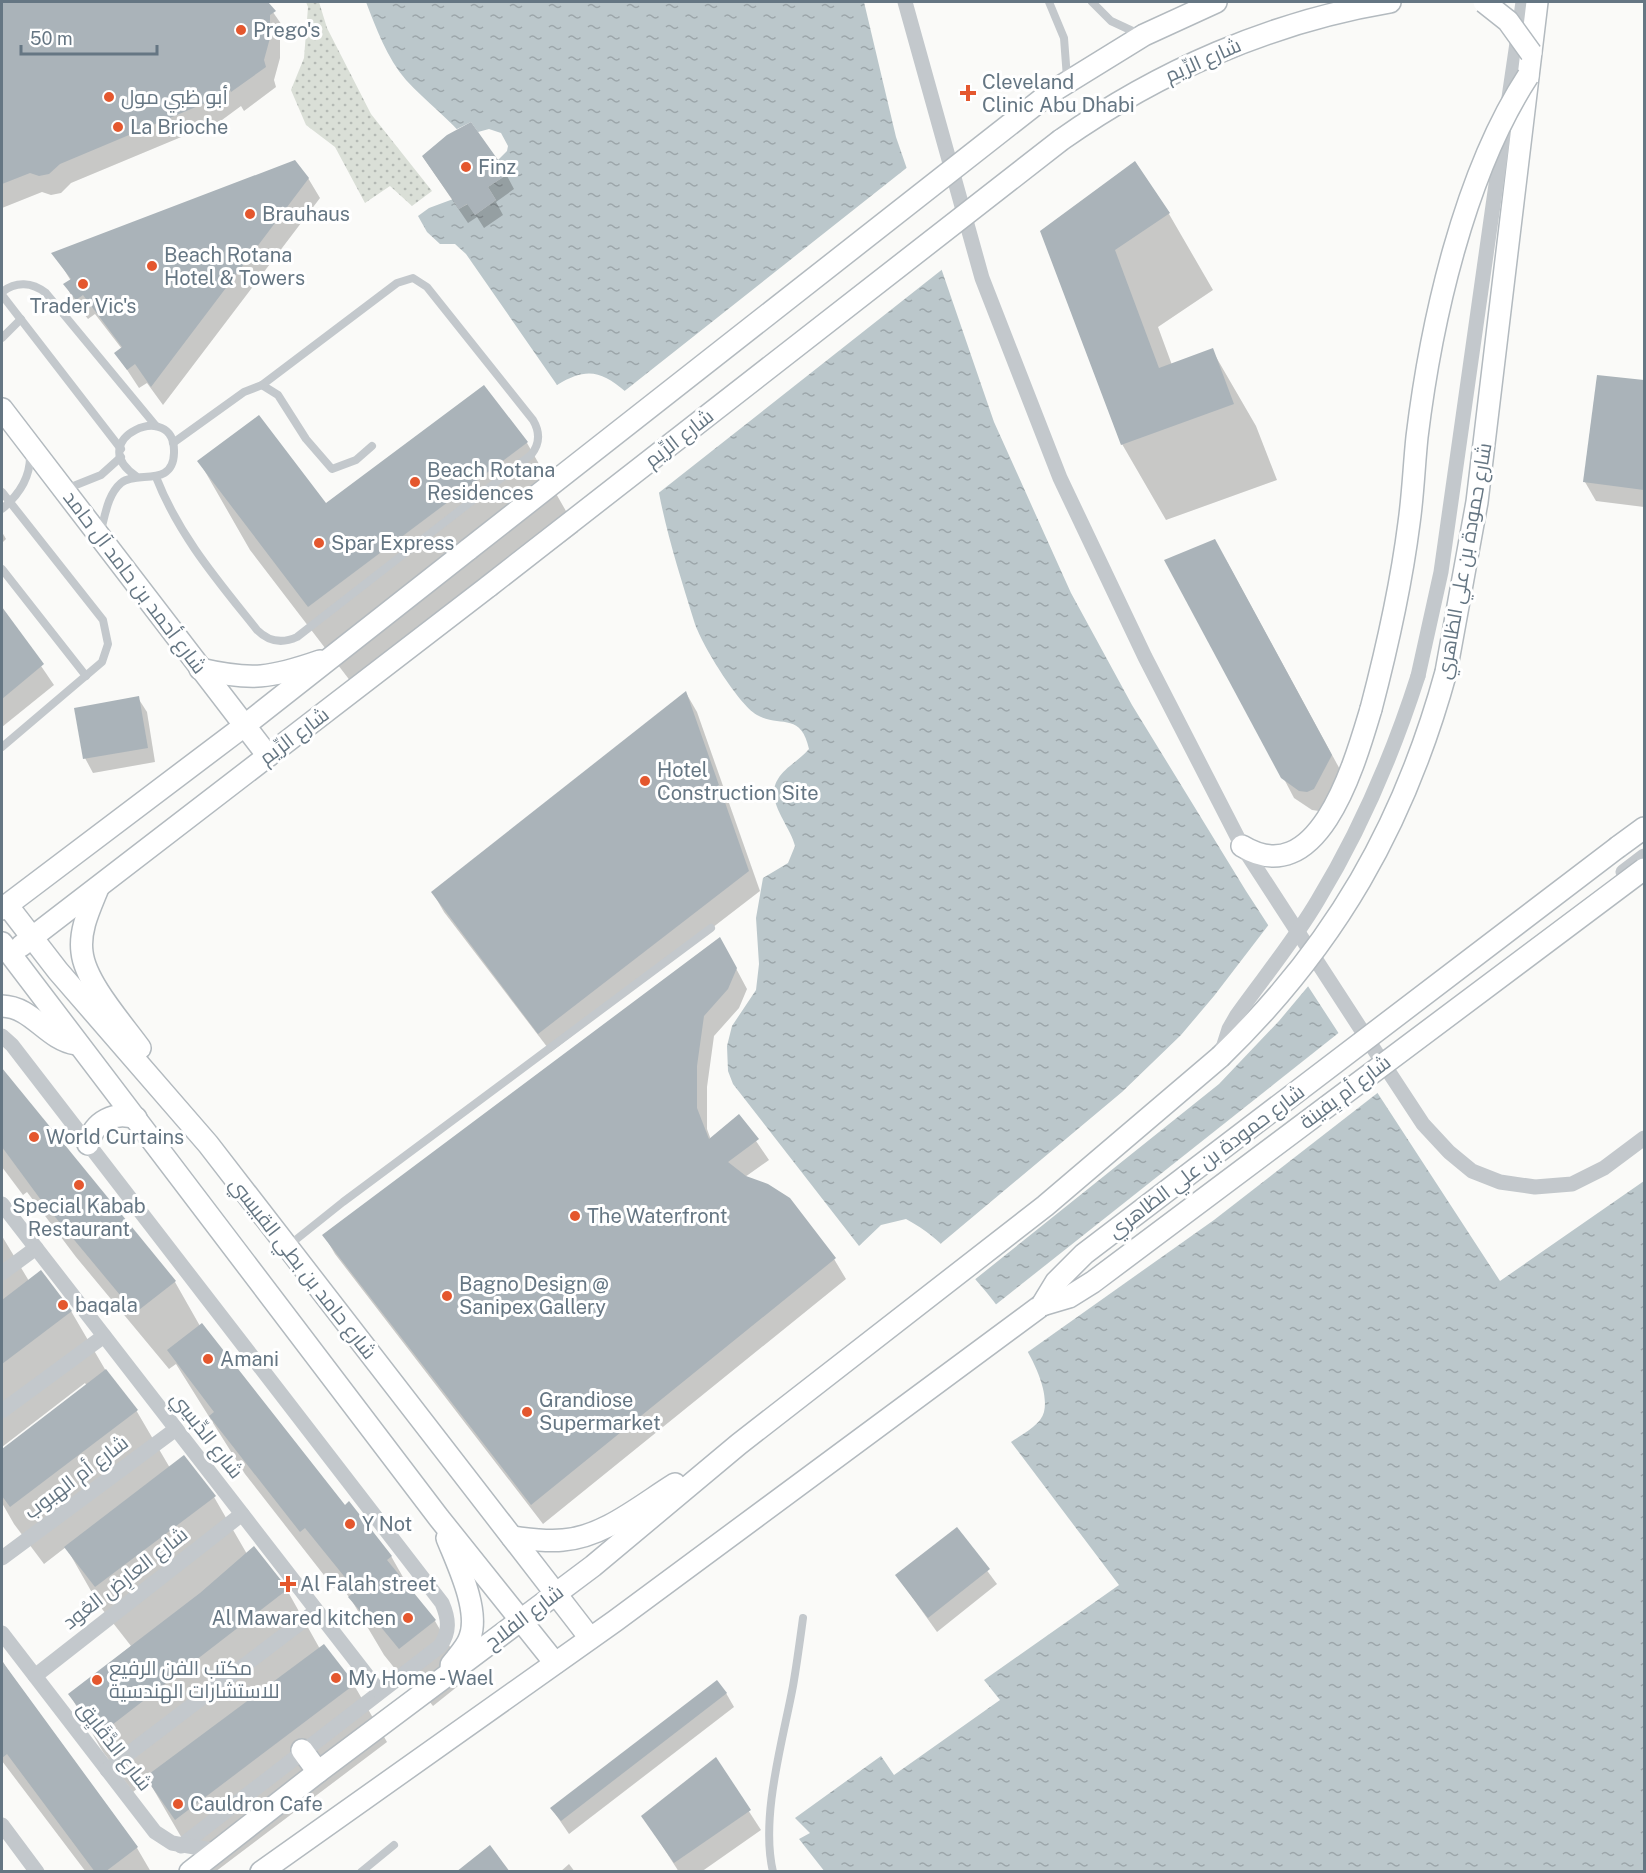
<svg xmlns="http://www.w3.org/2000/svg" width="1646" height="1873" font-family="'Public Sans',Cairo,sans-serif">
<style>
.garden{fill:url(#garden-dots)}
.water{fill:url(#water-ripples)}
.pier{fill:#fafaf8}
.shadow{fill:#0003}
.building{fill:#aab3b9}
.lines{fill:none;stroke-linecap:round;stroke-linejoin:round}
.secondary-casing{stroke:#b3babf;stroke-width:24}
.service{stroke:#c3c8cc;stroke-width:8}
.minor{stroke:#c3c8cc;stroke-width:15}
.secondary{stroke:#fff;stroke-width:21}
.secondary-bridge-casing{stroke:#b3babf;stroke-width:24;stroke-linecap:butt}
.minor-bridge{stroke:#c3c8cc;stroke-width:15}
.secondary-bridge{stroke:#fff;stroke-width:21}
.poi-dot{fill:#e4572e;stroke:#fff;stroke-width:2}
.labels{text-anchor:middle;stroke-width:6;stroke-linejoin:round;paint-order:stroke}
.poi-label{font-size:20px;fill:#657683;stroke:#fff;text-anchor:start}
.street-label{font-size:20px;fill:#657683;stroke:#fff}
</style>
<defs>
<pattern id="garden-dots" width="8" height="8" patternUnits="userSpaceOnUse" patternTransform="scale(1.5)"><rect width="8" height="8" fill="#dadfd7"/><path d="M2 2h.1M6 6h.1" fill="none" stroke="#b4b9b4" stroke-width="1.8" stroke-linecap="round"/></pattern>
<pattern id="water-ripples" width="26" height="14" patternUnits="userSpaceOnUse" patternTransform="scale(1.5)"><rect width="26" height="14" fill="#bbc7cb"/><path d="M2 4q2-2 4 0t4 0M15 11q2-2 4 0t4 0" fill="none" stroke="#9ca6aa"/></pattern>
</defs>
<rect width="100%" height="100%" fill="#fafaf8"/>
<!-- garden -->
<path class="garden" d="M 306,2 L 319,2 L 327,28 L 371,114 L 432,191 L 412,206 L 390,186 L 365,203 L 335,147 L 306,125 L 291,90 L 304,58 L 308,7 Z"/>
<!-- water -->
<path class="water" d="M 366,2 L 864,2 L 896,137 L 994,422 L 1071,593 L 1132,705 L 1246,891 L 1500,1281 L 1644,1181 L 1644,1871 L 825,1872 L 799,1839 L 810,1833 L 795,1818 L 881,1756 L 894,1775 L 1000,1700 L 984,1680 L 1119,1585 L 1011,1442 C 1021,1435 1041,1425 1044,1412 C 1055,1365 968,1265 933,1237 C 925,1230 915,1224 906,1219 L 881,1225 L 859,1246 L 733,1084 L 728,1071 L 727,1046 L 732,1026 L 756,990 L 759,964 L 756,918 L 763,878 L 788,863 L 795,846 C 790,825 764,800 778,779 C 785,767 800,760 809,749 C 801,711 779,728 757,715 C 738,704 700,642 694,621 C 681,579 667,535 659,493 C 654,465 656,434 643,407 C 640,401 632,397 626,392 C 601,371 587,367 557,385 L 466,254 L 455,244 L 440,244 L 427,232 L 418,216 L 429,208 L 464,195 L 468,142 C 449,118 426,102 406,80 C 387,58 376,28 366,2 Z"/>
<!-- pier -->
<g class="pier">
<path d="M 471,122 L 478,132 L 489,129 L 501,133 L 508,146 L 507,151 L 498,160 L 508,174 L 488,187 L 496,200 L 475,215 L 468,204 L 459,209 L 454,202 L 475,187 L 455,130 Z"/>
<path d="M 909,166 L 944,268 L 656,495 L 650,443 L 640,407 L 622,393 Z"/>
<path d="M 1270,923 L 1310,984 L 1279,1021 L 1219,1084 L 973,1281 L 938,1246 L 1122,1092 L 1181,1035 L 1214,996 Z"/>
<path d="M 1341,1031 L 1380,1091 L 1214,1220 L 1025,1354 L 994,1306 Z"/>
</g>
<!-- shadow -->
<g class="shadow">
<path d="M 2,2 L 266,2 L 286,31 L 280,35 L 280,58 L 274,80 L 276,87 L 244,111 L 241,106 L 222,120 L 71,183 L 61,193 L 51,195 L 42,192 L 2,208 Z"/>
<path d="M 423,157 L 506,174 L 514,189 L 496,202 L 503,215 L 484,228 L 477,217 L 468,223 Z"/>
<path d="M 1134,163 L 1169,214 L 1213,290 L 1158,327 L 1172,365 L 1212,350 L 1256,426 L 1277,480 L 1166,520 L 1122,444 L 1042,231 Z"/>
<path d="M 308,178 L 320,198 L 163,405 L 147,383 L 139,388 L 116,353 L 122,349 L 95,314 L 88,319 L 76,304 L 65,284 L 71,281 L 54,253 Z"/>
<path d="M 1598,376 L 1644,382 L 1644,507 L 1596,501 L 1585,482 Z"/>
<path d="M 484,387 L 527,443 L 578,532 L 361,695 L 250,550 L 199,461 L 326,505 Z"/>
<path d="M 2,532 L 6,539 L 2,543 Z"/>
<path d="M 1226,560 L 1343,775 L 1325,808 L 1319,811 L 1312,810 L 1294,798 L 1283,777 Z"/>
<path d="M 2,609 L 54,685 L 2,727 Z"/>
<path d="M 686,693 L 697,712 L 760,891 L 551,1052 L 444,912 L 433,893 Z"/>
<path d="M 138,698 L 147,712 L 155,762 L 93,773 L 85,758 Z"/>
<path d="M 731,959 L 747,989 L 739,1008 L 714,1036 L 707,1087 L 707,1129 L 711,1140 L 739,1116 L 769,1160 L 745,1177 L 834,1259 L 846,1279 L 543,1524 L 335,1254 L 324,1235 Z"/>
<path d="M 2,1069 L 175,1282 L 200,1326 L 344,1507 L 391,1556 L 412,1593 L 435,1621 L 468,1678 L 433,1706 L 405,1671 L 400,1675 L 384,1655 L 352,1601 L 339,1584 L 334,1588 L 245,1474 L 176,1364 L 169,1369 L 76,1257 L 27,1192 L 23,1195 L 2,1167 Z"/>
<path d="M 2,1236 L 29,1281 L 71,1311 L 106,1371 L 136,1410 L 170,1468 L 214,1497 L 247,1554 L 254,1548 L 287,1590 L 320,1649 L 354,1685 L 387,1742 L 215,1872 L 206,1872 L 180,1835 L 148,1780 L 133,1792 L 103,1752 L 70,1695 L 131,1646 L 99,1605 L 66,1547 L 44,1564 L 14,1524 L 2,1503 L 2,1451 L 87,1386 L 85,1383 L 2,1447 Z"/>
<path d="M 956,1529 L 997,1584 L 937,1632 L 897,1576 Z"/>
<path d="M 2,1660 L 14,1681 L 137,1848 L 151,1872 L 86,1872 L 2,1761 Z"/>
<path d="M 726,1693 L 734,1707 L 569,1834 L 552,1809 Z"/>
<path d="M 715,1759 L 761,1830 L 701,1872 L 679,1872 L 643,1816 Z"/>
<path d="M 569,1864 L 575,1872 L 560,1872 Z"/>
</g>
<!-- building -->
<g class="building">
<path d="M 2,2 L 268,2 L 276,11 L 270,15 L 270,38 L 264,60 L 266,67 L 231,92 L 229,88 L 210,101 L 60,164 L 49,174 L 39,176 L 30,173 L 2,184 Z"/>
<path d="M 471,122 L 508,174 L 488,187 L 496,200 L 475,215 L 467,204 L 459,209 L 422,156 L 447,135 Z"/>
<path d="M 295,160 L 309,178 L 151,387 L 135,364 L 127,370 L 114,353 L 122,347 L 83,295 L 76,300 L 63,284 L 71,279 L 51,253 Z"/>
<path d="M 1135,161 L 1170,213 L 1115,250 L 1159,368 L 1213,348 L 1234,404 L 1121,445 L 1040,231 Z"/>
<path d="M 1597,375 L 1644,380 L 1644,490 L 1583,482 Z"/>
<path d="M 484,385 L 528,442 L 308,607 L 197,461 L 259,415 L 326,503 Z"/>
<path d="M 1215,539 L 1332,755 L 1314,789 L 1307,792 L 1299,791 L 1281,778 L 1164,560 Z"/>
<path d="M 2,607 L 44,664 L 2,699 Z"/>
<path d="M 686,691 L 749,871 L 538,1034 L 431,892 Z"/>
<path d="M 139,696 L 148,748 L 83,759 L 74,708 Z"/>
<path d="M 720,937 L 737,968 L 728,989 L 704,1016 L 697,1066 L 697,1108 L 709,1139 L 739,1114 L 759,1139 L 728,1162 L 746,1176 L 768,1184 L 790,1198 L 836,1258 L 531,1505 L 322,1235 Z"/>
<path d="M 2,1068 L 176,1281 L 135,1313 L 41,1200 L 2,1147 Z"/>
<path d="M 41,1270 L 72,1311 L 2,1364 L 2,1300 Z"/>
<path d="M 202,1323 L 345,1505 L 349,1501 L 392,1556 L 387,1560 L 436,1620 L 399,1649 L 371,1615 L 366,1618 L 348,1597 L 356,1591 L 305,1528 L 300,1532 L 209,1416 L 214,1412 L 167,1350 Z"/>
<path d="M 106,1369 L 138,1410 L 10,1507 L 2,1496 L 2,1449 Z"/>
<path d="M 184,1455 L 216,1496 L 95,1587 L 64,1547 Z"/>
<path d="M 957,1527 L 990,1569 L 928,1618 L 895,1575 Z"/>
<path d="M 254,1546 L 288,1589 L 99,1735 L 68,1694 L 200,1593 Z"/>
<path d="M 324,1644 L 355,1684 L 175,1820 L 145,1777 Z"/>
<path d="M 2,1661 L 138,1847 L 105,1872 L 95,1872 L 7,1754 L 2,1758 Z"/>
<path d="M 717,1680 L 727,1693 L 561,1821 L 550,1808 Z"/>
<path d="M 716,1757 L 751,1810 L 674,1863 L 641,1816 Z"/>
<path d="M 490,1845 L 510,1872 L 456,1872 Z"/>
</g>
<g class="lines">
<!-- secondary casing -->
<g class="secondary-casing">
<g id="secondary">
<path d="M 1050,93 L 1144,35 L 1216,2"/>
<path d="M 1061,140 C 1159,71 1271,22 1390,2"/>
<path d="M 2,409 L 268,756"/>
<path d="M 200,669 C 252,681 271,678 320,661"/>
<path d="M 1446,672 L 1477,502 L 1537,2"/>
<path d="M 1242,846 C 1319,893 1355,762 1371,709"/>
<path d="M 1618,847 L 1644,828"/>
<path d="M 98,888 C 90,908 79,930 82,952 C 85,982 122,1023 140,1048"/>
<path d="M 7,905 L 58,971 L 208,1144 L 590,1638"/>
<path d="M 2,909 L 244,726 L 469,549"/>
<path d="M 2,943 L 439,1518 L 555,1663"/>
<path d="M 21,946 L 489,586"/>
<path d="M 2,1006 C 33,1007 46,1039 76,1044"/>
<path d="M 88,1144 C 94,1121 114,1111 136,1118"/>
<path d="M 512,1537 C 529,1539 546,1542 563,1540 C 604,1537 641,1505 675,1484"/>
<path d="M 447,1538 C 457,1563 480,1610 470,1637 C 467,1647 457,1657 451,1665"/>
<path d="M 302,1750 L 318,1772"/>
<path d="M 190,1872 L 318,1772 L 593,1566 L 739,1444 L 1045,1206 L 1220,1057"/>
<path d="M 261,1872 L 615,1621 L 1042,1305"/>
</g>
</g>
<!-- service -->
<g class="service">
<path d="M 1049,2 L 1064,38 L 1067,78"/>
<path d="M 1092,2 L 1111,21 L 1139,34"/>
<path d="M 2,292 C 16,281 32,282 46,293 L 156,426"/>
<path d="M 2,295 L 121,449"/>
<path d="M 2,338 L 21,319"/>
<path d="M 173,443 L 244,392 L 262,385 L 278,395 L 306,439 L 332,469 L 356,460 L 372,446"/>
<path d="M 156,477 C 179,536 218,581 257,630 C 269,642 282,644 297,637 L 531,455 C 540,444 540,432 533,420 L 427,287 L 413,278 L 397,283 L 262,385"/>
<path d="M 66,489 L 101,475 L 121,457"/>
<path d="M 2,492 L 103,620 L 108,644 L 102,662 L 2,747"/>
<path d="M 2,509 C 19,495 31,478 30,454"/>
<path d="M 100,534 C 105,517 107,495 121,483 C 137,470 173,488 174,453 C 176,397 82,440 136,476"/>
<path d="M 2,569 L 86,676"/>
<path d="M 288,1246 L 343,1202 L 711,928"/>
<path d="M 361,1872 L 394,1845"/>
<path d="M 773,1872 C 760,1817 783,1740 793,1686 C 797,1663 800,1640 803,1618"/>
</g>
<!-- minor -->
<g class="minor">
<path d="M 905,2 L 982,278 L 1060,478 L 1145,657 L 1242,846 L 1379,1057 L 1423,1124 L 1449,1152 L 1472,1171 L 1500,1182 L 1535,1187 L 1572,1184 L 1604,1168 L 1644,1138"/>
<path d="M 1508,104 L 1523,2"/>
<path d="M 1418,676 L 1441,572 L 1504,128"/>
<path d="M 1623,872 L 1644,856"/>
<path d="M 2,1036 L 12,1045 L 442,1603 C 449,1619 450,1632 440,1646 L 181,1846"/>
<path d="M 2,1204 L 379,1691"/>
<path d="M 2,1273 L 36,1248"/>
<path d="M 2,1411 L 104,1336"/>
<path d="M 2,1558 L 176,1429"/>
<path d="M 2,1633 L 155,1832 L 172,1843 L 217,1851"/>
<path d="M 35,1676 L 242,1514"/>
<path d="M 107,1770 L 316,1611"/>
<path d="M 2,1825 L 37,1872"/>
</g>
<!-- secondary -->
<use href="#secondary" class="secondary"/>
<!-- secondary-bridge casing -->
<g class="secondary-bridge-casing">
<g id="secondary-bridge">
<path d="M 1484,2 L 1508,21 L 1531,53"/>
<path d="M 469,549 L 1050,93"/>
<path d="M 489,586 L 1061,140"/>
<path d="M 1371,709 C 1387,648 1401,586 1409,523 C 1413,495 1414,466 1417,437 C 1431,322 1464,174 1528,76"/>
<path d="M 1220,1057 C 1335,946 1404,825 1446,672"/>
<path d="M 1042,1305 L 1069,1297 L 1093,1282 L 1644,869"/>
<path d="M 1042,1305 L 1056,1282 L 1084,1254 L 1618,847"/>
</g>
</g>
<!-- minor-bridge -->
<path class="minor-bridge" d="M 1221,1054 L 1229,1029 L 1237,1015 C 1264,977 1294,941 1318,900 C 1361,829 1393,754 1418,676"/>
<!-- secondary-bridge -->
<use href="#secondary-bridge" class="secondary-bridge"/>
</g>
<!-- markers -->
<g class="poi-dot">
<circle cx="241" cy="30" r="6"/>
<path d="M965 84h6v6h6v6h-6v6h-6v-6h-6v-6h6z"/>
<circle cx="109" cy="97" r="6"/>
<circle cx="118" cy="127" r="6"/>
<circle cx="466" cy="167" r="6"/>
<circle cx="250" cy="214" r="6"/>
<circle cx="152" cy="266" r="6"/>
<circle cx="83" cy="284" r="6"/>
<circle cx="415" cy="482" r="6"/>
<circle cx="319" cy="543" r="6"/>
<circle cx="645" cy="781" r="6"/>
<circle cx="34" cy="1137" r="6"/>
<circle cx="79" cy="1185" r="6"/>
<circle cx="575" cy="1216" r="6"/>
<circle cx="447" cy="1296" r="6"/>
<circle cx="63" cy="1305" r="6"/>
<circle cx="208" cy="1359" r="6"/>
<circle cx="527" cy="1412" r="6"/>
<circle cx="350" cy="1524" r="6"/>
<path d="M285 1575h6v6h6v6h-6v6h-6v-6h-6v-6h6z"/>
<circle cx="408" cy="1618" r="6"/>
<circle cx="336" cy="1678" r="6"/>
<circle cx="97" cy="1680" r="6"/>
<circle cx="178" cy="1804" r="6"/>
</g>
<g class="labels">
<!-- poi labels -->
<g class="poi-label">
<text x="253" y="37">Prego's</text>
<text x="982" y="89">Cleveland<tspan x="982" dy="23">Clinic Abu Dhabi</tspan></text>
<text x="121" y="104">أبو ظبي مول</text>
<text x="130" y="134">La Brioche</text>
<text x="478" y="174">Finz</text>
<text x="262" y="221">Brauhaus</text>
<text x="164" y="262">Beach Rotana<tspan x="164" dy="23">Hotel &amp; Towers</tspan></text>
<text x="83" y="313" text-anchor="middle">Trader Vic's</text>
<text x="427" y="477">Beach Rotana<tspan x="427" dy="23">Residences</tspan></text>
<text x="331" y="550">Spar Express</text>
<text x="657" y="777">Hotel<tspan x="657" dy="23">Construction Site</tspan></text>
<text x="46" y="1144">World Curtains</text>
<text x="79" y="1213" text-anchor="middle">Special Kabab<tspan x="79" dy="23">Restaurant</tspan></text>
<text x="587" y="1223">The Waterfront</text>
<text x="459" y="1291">Bagno Design @<tspan x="459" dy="23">Sanipex Gallery</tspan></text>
<text x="75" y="1312">baqala</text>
<text x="220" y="1366">Amani</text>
<text x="539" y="1407">Grandiose<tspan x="539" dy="23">Supermarket</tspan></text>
<text x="362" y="1531">Y Not</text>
<text x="300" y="1591">Al Falah street</text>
<text x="396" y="1625" text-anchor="end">Al Mawared kitchen</text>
<text x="109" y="1675">مكتب الفن الرفيع<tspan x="109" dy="23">للاستشارات الهندسية</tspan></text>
<text x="348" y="1685">My Home - Wael</text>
<text x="190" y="1811">Cauldron Cafe</text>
</g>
<!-- street labels -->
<g class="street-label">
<text transform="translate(1203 60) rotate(-24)" y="7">شارع الرِّيم</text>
<text transform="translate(679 438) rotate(-38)" y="7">شارع الرِّيم</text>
<text transform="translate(1464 561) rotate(-80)" y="7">شارع حمودة بن علي الظاهري</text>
<text transform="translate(135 582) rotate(53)" y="7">شارع أحمد بن حامد آل حامد</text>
<text transform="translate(294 736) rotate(-37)" y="7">شارع الرِّيم</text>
<text transform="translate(1345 1092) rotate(-37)" y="7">شارع أم يِفينة</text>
<text transform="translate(1206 1161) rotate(-37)" y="7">شارع حمودة بن علي الظاهري</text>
<text transform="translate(303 1268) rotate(52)" y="7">شارع حامد بن بطي القبيسي</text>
<text transform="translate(207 1435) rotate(52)" y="7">شارع الدِّبسِي</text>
<text transform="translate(76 1477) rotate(-37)" y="7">شارع أم الهبوب</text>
<text transform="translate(125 1578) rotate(-38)" y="7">شارع العارِض العُود</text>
<text transform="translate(524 1617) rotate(-37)" y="7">شارع الفلاح</text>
<text transform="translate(115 1746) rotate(52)" y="7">شارع الدَّقَايِق</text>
</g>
</g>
<!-- border -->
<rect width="1646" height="1873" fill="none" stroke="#657683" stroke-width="6"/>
<!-- scale -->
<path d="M21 45v9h136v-9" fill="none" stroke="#657683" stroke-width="3"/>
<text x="30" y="45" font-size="18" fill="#657683" stroke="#ffffff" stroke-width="4.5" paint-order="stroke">50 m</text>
</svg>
